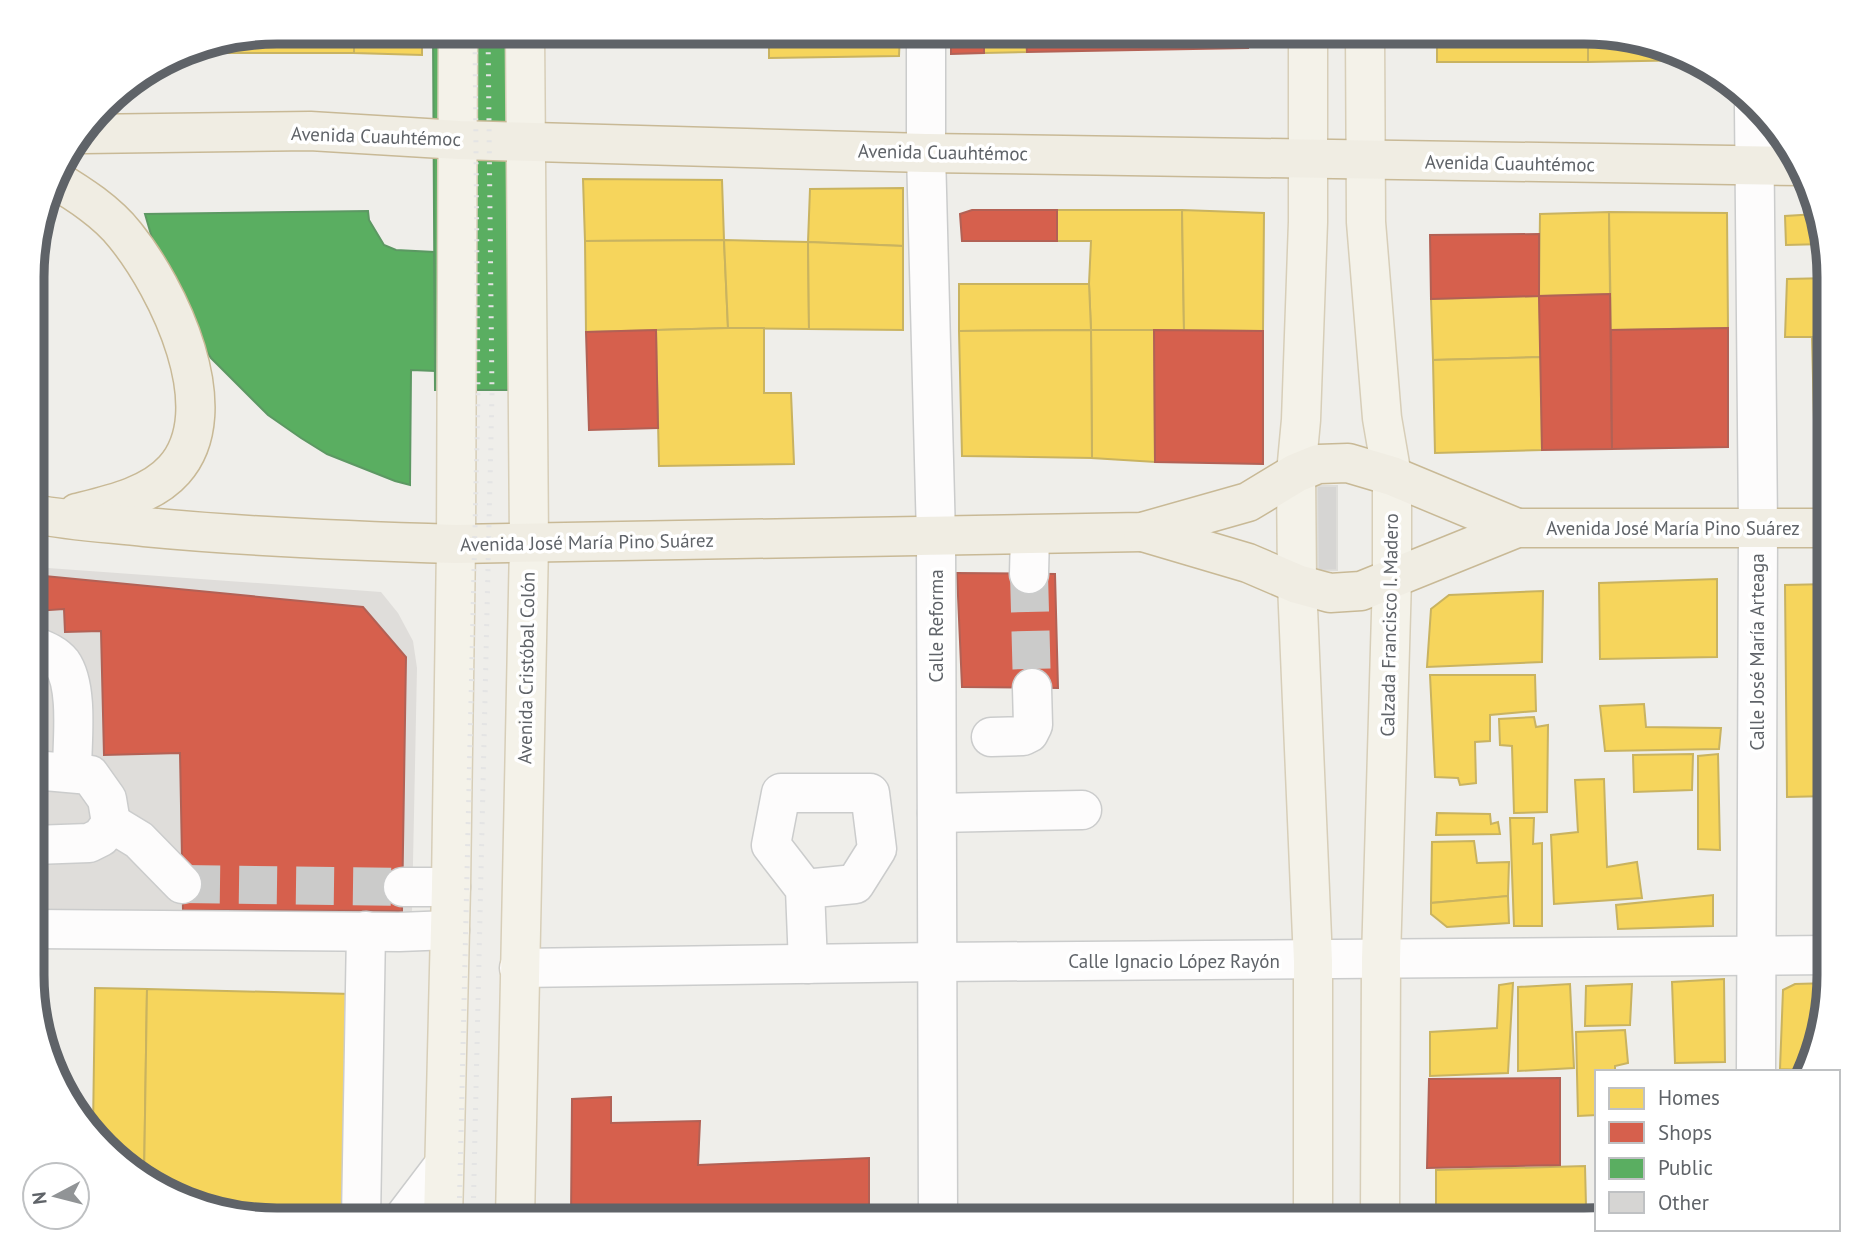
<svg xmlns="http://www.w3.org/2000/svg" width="1861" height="1252" font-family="'PT Sans',sans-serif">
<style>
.industrial{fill:#dfddda}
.homes{fill:#f6d55c;stroke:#c9b360;stroke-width:2}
.shops{fill:#d6604d;stroke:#b26155;stroke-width:2}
.public{fill:#5aae61;stroke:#5c9863;stroke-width:2}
.building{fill:#d6d5d3;stroke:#deddd9;stroke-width:2}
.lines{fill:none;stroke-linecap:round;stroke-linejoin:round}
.minor-tunnel{stroke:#cbcbca;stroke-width:38;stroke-dasharray:38 19;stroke-linecap:butt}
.minor-casing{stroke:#cbcccc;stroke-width:41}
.major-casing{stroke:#d7ceb8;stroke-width:41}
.highway-casing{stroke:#c8b996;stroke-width:41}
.minor{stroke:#fdfcfc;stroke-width:38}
.major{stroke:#f4f2e9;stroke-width:38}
.highway{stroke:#f0ede3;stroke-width:38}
.rail{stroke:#e4e4e4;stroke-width:5;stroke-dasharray:2 9;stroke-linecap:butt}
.labels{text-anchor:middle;stroke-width:7;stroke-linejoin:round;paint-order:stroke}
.street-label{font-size:19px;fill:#5f6368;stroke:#fff}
.rim{fill:none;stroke:#5f6368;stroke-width:9}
</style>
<rect width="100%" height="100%" fill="#efeeea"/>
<!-- industrial -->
<path class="industrial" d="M 34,567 L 381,592 L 398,613 L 413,641 L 417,668 L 412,911 L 34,910 Z"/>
<!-- homes -->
<g class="homes">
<path d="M 277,32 L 354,32 L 354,53 L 225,53 L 225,42 Z"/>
<path d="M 354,32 L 422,32 L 422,55 L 354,53 Z"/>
<path d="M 769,32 L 900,32 L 899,56 L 769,58 Z"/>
<path d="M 984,32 L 1026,32 L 1027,52 L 984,53 Z"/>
<rect x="1437" y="32" width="151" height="30"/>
<path d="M 1588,32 L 1600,32 L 1664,45 L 1692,60 L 1588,62 Z"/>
<path d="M 583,179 L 722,180 L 724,240 L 585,241 Z"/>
<path d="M 903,188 L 903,246 L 808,242 L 810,189 Z"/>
<path d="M 1057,210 L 1182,210 L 1184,330 L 1091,330 L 1089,284 L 1091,241 L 1057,241 Z"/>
<path d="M 1182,210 L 1264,213 L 1263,331 L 1184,330 Z"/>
<path d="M 1609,212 L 1610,294 L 1539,296 L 1540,214 Z"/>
<path d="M 1609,212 L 1727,213 L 1728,328 L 1611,330 Z"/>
<path d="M 1817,214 L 1824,244 L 1786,245 L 1785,216 Z"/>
<path d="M 724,240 L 728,328 L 586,332 L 585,241 Z"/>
<path d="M 724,240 L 808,242 L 809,329 L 728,328 Z"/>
<path d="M 808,242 L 903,246 L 903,330 L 809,329 Z"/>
<path d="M 1829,278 L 1829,337 L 1785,337 L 1787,279 Z"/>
<path d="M 959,284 L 1089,284 L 1091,330 L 959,331 Z"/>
<path d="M 1539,296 L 1541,357 L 1433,360 L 1431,299 Z"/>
<path d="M 728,328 L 764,328 L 764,393 L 791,393 L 794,464 L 659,466 L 656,330 Z"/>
<path d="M 1091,330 L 1154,330 L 1155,462 L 1092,458 Z"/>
<path d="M 1091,330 L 1092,458 L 962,456 L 959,331 Z"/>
<path d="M 1812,337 L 1829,337 L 1829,418 L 1814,419 Z"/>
<path d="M 1541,357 L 1542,450 L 1435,453 L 1433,360 Z"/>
<path d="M 1717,579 L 1717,657 L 1600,659 L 1599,583 Z"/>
<path d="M 1829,584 L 1829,796 L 1787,797 L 1785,585 Z"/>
<path d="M 1543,591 L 1542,662 L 1427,667 L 1431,609 L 1449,595 Z"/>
<path d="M 1430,675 L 1535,675 L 1536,711 L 1490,715 L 1490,741 L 1475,742 L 1476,783 L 1460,785 L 1458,778 L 1435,777 Z"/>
<path d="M 1644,704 L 1646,727 L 1721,728 L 1719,749 L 1605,751 L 1600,706 Z"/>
<path d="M 1534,717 L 1536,727 L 1548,725 L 1547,812 L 1514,813 L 1512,746 L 1500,745 L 1499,719 Z"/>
<path d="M 1693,754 L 1692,790 L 1634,792 L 1633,755 Z"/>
<path d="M 1718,754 L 1720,850 L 1698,849 L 1698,756 Z"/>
<path d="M 1604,779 L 1607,867 L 1637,862 L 1642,898 L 1554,904 L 1551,835 L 1578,832 L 1575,780 Z"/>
<path d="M 1823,802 L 1829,802 L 1829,878 L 1822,878 Z"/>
<path d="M 1437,813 L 1490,814 L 1491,824 L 1498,822 L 1500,834 L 1436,835 Z"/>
<path d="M 1510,818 L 1534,818 L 1533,844 L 1542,843 L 1542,926 L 1514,926 Z"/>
<path d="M 1474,841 L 1477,863 L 1509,862 L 1508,896 L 1431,903 L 1432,842 Z"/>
<path d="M 1713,895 L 1713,926 L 1618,929 L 1616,905 Z"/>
<path d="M 1508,896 L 1509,923 L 1447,927 L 1431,914 L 1431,903 Z"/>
<path d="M 1724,979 L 1725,1062 L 1675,1063 L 1672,982 Z"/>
<path d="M 1513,983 L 1508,1073 L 1430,1076 L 1430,1032 L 1497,1028 L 1499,985 Z"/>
<path d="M 1829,983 L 1816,1055 L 1808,1070 L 1780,1069 L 1783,990 L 1795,984 Z"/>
<path d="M 1570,984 L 1574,1068 L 1518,1071 L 1518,987 Z"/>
<path d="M 1632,984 L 1630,1025 L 1585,1026 L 1586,986 Z"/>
<path d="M 95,988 L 147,989 L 144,1179 L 128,1170 L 93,1130 Z"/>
<path d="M 147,989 L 351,994 L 343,1220 L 261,1220 L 197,1207 L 144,1179 Z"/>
<path d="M 1625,1030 L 1628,1063 L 1615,1066 L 1615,1072 L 1597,1072 L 1597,1115 L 1578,1116 L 1576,1032 Z"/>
<path d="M 1585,1166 L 1586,1206 L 1436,1207 L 1436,1170 Z"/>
<path d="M 1570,1214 L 1570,1220 L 1435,1220 L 1435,1217 Z"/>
</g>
<!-- shops -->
<g class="shops">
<path d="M 951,32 L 984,32 L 984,53 L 951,54 Z"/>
<path d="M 1026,32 L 1248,32 L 1248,48 L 1027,52 Z"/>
<path d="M 972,210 L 1057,210 L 1057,241 L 962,241 L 960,214 Z"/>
<path d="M 1539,234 L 1539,296 L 1431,299 L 1430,235 Z"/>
<path d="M 1610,294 L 1612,449 L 1542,450 L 1539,296 Z"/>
<path d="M 1728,328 L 1728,447 L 1612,449 L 1611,330 Z"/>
<path d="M 656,330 L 658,428 L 589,430 L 586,332 Z"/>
<path d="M 1154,330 L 1263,331 L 1263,464 L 1155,462 Z"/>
<path d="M 957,573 L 1055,574 L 1058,688 L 962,687 Z"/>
<path d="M 34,575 L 363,607 L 406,657 L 402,911 L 183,910 L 180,753 L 104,755 L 101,631 L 65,632 L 64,609 L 35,611 Z"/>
<path d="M 1560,1078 L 1560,1165 L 1427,1168 L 1429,1079 Z"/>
<path d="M 611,1097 L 611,1123 L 700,1121 L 698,1165 L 869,1158 L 869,1220 L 571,1220 L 572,1099 Z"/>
</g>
<!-- public -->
<g class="public">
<path d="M 433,32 L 533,32 L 535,390 L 435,390 Z"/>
<path d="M 368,211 L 369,220 L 384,245 L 396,250 L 434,252 L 435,371 L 411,370 L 410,485 L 395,481 L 327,454 L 301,438 L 268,415 L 211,358 L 189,324 L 154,245 L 145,214 Z"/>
</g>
<!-- building -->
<path class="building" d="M 1317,486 L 1337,486 L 1337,570 L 1318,571 Z"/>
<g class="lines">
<!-- minor-tunnel -->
<g class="minor-tunnel">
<path d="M 1029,574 L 1032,688"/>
<path d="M 182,884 L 403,887"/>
</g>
<!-- minor casing -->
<g class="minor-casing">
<g id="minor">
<path d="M 926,32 L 926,153 L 936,537 L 938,1220"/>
<path d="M 1754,107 L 1758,528 L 1756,1072"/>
<path d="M 1029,574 L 1030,535"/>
<path d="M 34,646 C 44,650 55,654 62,663 C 79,687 72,742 72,772"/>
<path d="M 991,737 L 1023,736 L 1029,733 L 1033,725 L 1032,688"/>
<path d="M 34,770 L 90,775 L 107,799 L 111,823 L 101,837 L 89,843 L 34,845"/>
<path d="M 937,813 L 1082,810"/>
<path d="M 111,823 L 139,840 L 182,884"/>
<path d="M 403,887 L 451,887"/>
<path d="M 805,889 L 855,884 L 877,849 L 870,793 L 781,793 L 771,845 L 805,889 L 808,964"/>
<path d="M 34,929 L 399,932 L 450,930"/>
<path d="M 519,968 L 938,962 L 1829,955"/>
<path d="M 361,1220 L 366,931"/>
<path d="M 402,1220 L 443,1166"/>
</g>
</g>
<!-- major casing -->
<g class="major-casing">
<g id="major">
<path d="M 1308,32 L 1308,222 L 1301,420 L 1296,473 L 1297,584 L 1313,961 L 1313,1220"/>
<path d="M 1365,32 L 1366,222 L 1382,418 L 1392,476 L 1392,579 L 1381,959 L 1380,1220"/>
<path d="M 443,1220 L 451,887 L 456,544 L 458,32"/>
<path d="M 515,1220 L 529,544 L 525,32"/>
</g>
</g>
<!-- highway casing -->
<g class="highway-casing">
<g id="highway">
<path d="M 83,134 L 310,131 L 459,140 L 926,153 L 1803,166"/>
<path d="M 54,179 C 79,194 107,212 125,235 C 168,288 228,410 174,470 C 151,496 109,505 77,513"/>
<path d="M 34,514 C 70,521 108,523 145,527 C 249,537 352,541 456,544 L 1142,532 L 1248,502 L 1296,473 L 1318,464 L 1348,463 L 1392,476 L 1517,528"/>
<path d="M 1143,532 L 1248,563 L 1297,584 L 1330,593 L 1361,591 L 1517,528 L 1829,528"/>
</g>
</g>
<!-- minor -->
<use href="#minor" class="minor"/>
<!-- major -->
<use href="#major" class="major"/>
<!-- highway -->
<use href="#highway" class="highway"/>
<!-- rail -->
<g class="rail">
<path d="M 459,1220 L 478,397 L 475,32"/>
<path d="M 473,1220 L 492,394 L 488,32"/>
</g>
</g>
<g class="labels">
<!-- street labels -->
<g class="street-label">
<text transform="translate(376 136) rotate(2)" y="7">Avenida Cuauhtémoc</text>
<text transform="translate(943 152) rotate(1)" y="7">Avenida Cuauhtémoc</text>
<text transform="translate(1510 163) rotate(1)" y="7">Avenida Cuauhtémoc</text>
<text x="1673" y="535">Avenida José María Pino Suárez</text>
<text transform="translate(587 542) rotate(-1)" y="7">Avenida José María Pino Suárez</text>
<text transform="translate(1389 625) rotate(-89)" y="7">Calzada Francisco I. Madero</text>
<text transform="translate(936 626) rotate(-90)" y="7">Calle Reforma</text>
<text transform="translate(1757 652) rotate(-90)" y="7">Calle José María Arteaga</text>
<text transform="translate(526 668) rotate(-89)" y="7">Avenida Cristóbal Colón</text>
<text x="1174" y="968">Calle Ignacio López Rayón</text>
</g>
</g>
<!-- crop -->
<path d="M0 0H1861V1252H0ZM277 44H1584A233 233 0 0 1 1817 277V975A233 233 0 0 1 1584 1208H277A233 233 0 0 1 44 975V277A233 233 0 0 1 277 44Z" fill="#fff" fill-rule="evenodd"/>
<path class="rim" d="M277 44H1584A233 233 0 0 1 1817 277V975A233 233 0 0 1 1584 1208H277A233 233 0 0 1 44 975V277A233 233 0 0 1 277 44Z"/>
<!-- legend -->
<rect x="1595" y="1070" width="245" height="161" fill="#ffffff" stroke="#bfc1c3" stroke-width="2"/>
<rect x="1609" y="1088" width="35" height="21" fill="#f6d55c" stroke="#bfc1c3" stroke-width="2"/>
<text x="1658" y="1105" font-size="21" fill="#5f6368">Homes</text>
<rect x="1609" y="1122" width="35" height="21" fill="#d6604d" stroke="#bfc1c3" stroke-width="2"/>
<text x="1658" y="1140" font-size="21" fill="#5f6368">Shops</text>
<rect x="1609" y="1158" width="35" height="21" fill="#5aae61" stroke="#bfc1c3" stroke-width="2"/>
<text x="1658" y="1175" font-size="21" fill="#5f6368">Public</text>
<rect x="1609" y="1192" width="35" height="21" fill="#d6d5d3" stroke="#bfc1c3" stroke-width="2"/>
<text x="1658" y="1210" font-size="21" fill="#5f6368">Other</text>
<!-- north arrow -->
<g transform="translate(56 1196) rotate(263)"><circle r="33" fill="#ffffff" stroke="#bfc1c3" stroke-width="2"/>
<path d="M0-5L12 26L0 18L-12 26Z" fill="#919496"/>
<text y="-10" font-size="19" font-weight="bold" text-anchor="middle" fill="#5f6368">N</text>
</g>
</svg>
